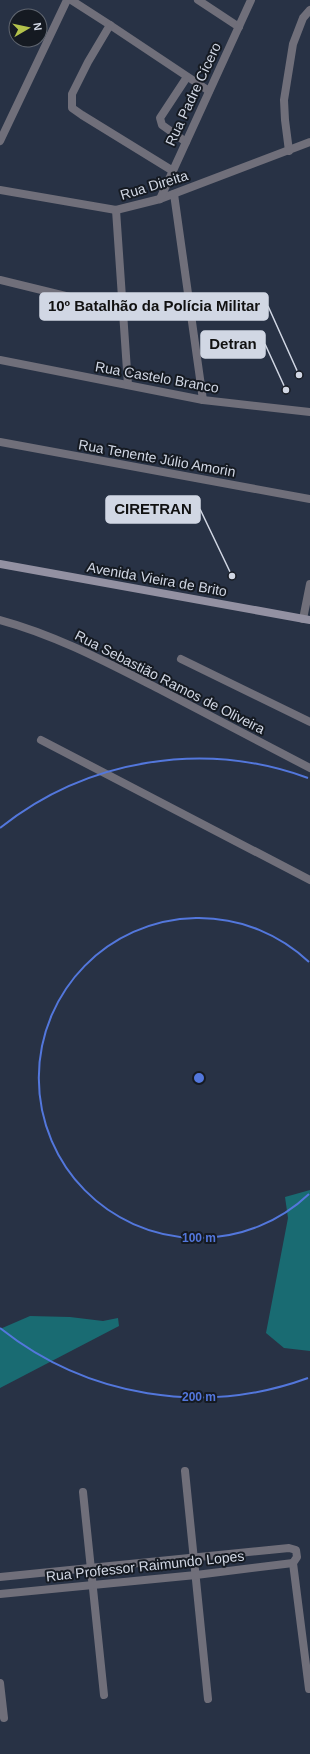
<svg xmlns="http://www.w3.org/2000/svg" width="310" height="1754" font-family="Arial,sans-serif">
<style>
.water{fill:#196b72}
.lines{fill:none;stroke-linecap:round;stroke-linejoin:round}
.minor{stroke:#706f7a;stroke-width:8}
.secondary{stroke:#9391a2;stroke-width:8}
.ring{fill:none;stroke:#5377dc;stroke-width:2}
.labels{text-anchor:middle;stroke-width:4;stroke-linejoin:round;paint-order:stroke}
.street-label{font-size:14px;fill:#d1d7e4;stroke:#151a22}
.centre{fill:#5377dc;stroke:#151a22;stroke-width:2}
.ring-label{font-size:12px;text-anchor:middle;font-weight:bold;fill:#5377dc;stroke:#151a22;stroke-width:4;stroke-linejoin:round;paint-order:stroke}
.leader{fill:none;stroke:#d1d7e4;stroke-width:1.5}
.callout-dot{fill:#d1d7e4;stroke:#151a22;stroke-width:1.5}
.callout{fill:#d1d7e4;stroke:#d1d7e4;stroke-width:1.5}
.callout-label{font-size:15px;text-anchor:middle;font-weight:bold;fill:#111}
</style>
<rect width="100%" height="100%" fill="#283245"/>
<!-- water -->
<g class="water">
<path d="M 310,1190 L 310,1351 L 284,1348 L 266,1333 L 288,1218 L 285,1197 Z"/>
<path d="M 30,1316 L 70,1317 L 103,1321 L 118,1318 L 119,1326 L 0,1388 L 0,1329 Z"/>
</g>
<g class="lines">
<!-- minor -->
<g class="minor">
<path d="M 71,0 L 110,25 L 209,91"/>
<path d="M 198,0 L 239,27"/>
<path d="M 110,25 L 88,62 L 72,94 L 72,108 L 82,115 L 173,171"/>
<path d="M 0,141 L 67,0"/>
<path d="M 186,142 L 162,125 L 160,118 L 187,77"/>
<path d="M 289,151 L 285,120 L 284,100 L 293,44 L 303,18 L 310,10"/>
<path d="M 0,190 L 116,210 L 160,199 L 310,142"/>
<path d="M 174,194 L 203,400"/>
<path d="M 160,199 L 251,0"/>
<path d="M 116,210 L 128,385"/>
<path d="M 0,280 L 123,310"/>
<path d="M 0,360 L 203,400 L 310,412"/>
<path d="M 0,442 L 310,499"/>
<path d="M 303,619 L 310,584"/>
<path d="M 0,620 C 56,635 108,663 159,689 C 209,715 260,742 310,768"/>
<path d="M 181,659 L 310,722"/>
<path d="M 41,740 L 310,880"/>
<path d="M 185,1471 L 208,1699"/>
<path d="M 83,1492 L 104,1695"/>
<path d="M 0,1577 L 289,1548 L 296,1550 L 297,1557 L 293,1563 L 309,1689"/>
<path d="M 0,1594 L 196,1575 L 293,1563"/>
<path d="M 0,1683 L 4,1718"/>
</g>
<!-- secondary -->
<path class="secondary" d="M 0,564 L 310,620"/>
</g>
<!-- distance rings -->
<g class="ring">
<path d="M309 1194A160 160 0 1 1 309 962"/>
<path d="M308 1378A319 319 0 0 1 0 1328M0 828A319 319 0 0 1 308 778"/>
</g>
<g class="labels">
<!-- street labels -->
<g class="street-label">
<text transform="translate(193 94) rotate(-65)" y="5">Rua Padre Cícero</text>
<text transform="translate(154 185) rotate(-17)" y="5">Rua Direita</text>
<text transform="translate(157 377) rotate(10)" y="5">Rua Castelo Branco</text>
<text transform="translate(157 458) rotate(10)" y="5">Rua Tenente Júlio Amorin</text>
<text transform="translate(157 579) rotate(10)" y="5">Avenida Vieira de Brito</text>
<text transform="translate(170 682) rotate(27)" y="5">Rua Sebastião Ramos de Oliveira</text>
<text transform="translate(145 1566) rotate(-6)" y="5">Rua Professor Raimundo Lopes</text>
</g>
</g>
<circle cx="199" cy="1078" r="6" class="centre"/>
<g class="ring-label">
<text x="199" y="1242">100 m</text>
<text x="199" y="1401">200 m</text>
</g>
<!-- callouts -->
<path class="leader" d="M299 375L268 306M286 390L265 344M232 576L200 509"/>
<g class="callout-dot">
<circle cx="299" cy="375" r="4"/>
<circle cx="286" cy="390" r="4"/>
<circle cx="232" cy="576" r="4"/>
</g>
<g class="callout">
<rect x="40" y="293" width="228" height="27" rx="4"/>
<rect x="201" y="331" width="64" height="27" rx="4"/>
<rect x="106" y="496" width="94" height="27" rx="4"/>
</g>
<g class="callout-label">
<text x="154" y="311">10º Batalhão da Polícia Militar</text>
<text x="233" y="349">Detran</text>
<text x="153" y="514">CIRETRAN</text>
</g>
<!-- north arrow -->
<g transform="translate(28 28) rotate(81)"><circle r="19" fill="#151a22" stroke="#606670"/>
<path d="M0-3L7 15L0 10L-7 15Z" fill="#b3c24b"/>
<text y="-6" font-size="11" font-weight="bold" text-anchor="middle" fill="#d1d7e4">N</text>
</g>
</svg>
